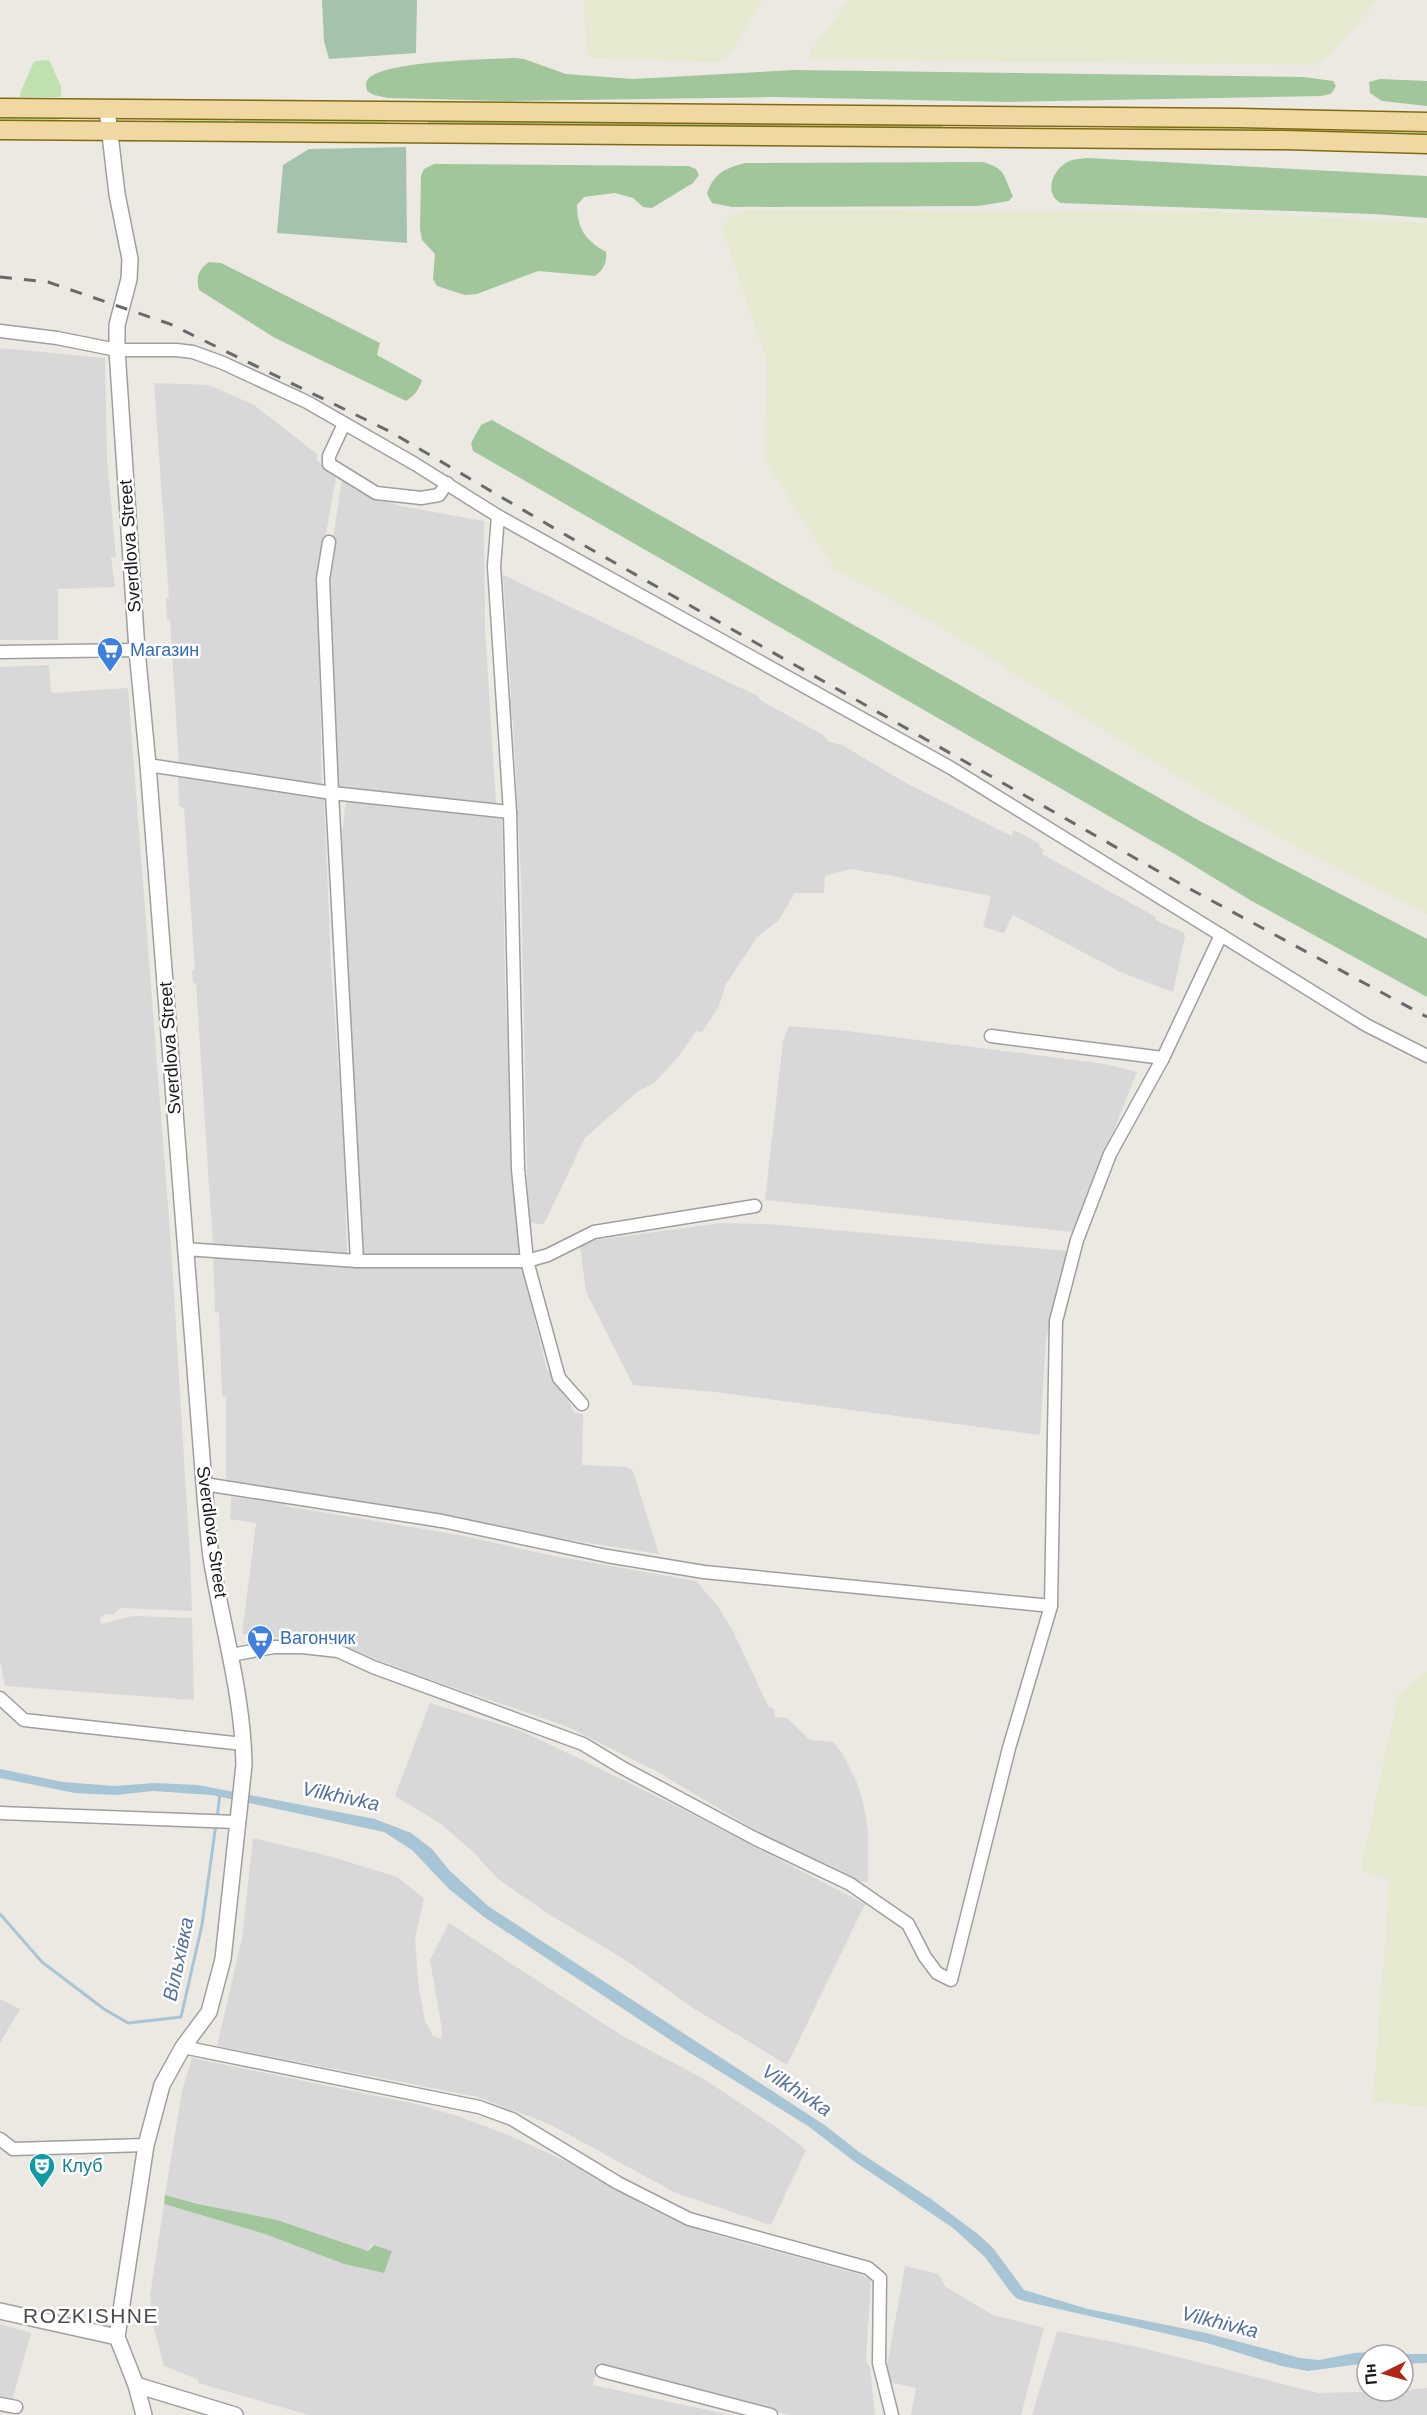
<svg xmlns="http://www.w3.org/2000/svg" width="1427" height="2415" font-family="Helvetica,sans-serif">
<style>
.residential{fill:#d9d8d8}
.farmland{fill:#e4e9cf}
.grass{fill:#c0e1ad}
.forest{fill:#a2c69b}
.cemetery{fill:#a5c2ad}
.water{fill:#a7c5d5}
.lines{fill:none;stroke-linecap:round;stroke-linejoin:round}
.stream{stroke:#a7c5d5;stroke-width:3}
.minor-casing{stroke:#9f9f9f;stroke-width:15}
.tertiary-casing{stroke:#9f9f9f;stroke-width:18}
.primary-casing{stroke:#826a10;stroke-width:21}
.minor{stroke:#fff;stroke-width:12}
.tertiary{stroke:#fff;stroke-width:15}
.primary{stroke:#f0d8a2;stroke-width:18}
.rail{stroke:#696969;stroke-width:3;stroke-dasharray:12 12;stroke-linecap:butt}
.labels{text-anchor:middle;stroke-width:5;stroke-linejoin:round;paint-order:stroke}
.street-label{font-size:18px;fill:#1b1b1b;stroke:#fff}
.shop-label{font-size:18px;fill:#366cbe;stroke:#fff;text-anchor:start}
.culture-label{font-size:18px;fill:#0d838f;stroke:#fff;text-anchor:start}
.water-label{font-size:20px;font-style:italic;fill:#53709f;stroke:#fff}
.quarter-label{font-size:21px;letter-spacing:1.5px;fill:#4e4e4e;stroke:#fff}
</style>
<rect width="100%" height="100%" fill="#ebe9e2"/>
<!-- residential -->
<g class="residential">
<path d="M 0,348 L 105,358 L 107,458 L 116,557 L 111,557 L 115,587 L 58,589 L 58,640 L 0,640 Z"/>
<path d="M 154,383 L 209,385 L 254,405 L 317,454 L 317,460 L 336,477 L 318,580 L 322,787 L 179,766 L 170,620 L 167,620 L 166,599 L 169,598 Z"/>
<path d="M 342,479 L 382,500 L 401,506 L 484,521 L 485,630 L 496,803 L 335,788 L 327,578 Z"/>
<path d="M 503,575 L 758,696 L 760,700 L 823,735 L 829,742 L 842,745 L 906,783 L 1011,836 L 1014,830 L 1040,844 L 1039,847 L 1044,850 L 1042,854 L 1156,917 L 1156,920 L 1184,933 L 1185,936 L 1173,992 L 1120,972 L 1013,915 L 1004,933 L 983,927 L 991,896 L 908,880 L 894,876 L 850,869 L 825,876 L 824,893 L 795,893 L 778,921 L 758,936 L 726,984 L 718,1008 L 702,1032 L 696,1031 L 679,1056 L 654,1083 L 637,1092 L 585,1138 L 544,1224 L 528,1223 L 521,876 L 513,720 L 510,718 L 508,697 L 511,696 Z"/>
<path d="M 49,665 L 51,693 L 128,688 L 171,1245 L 190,1556 L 192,1611 L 120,1608 L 113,1615 L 104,1614 L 100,1619 L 101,1624 L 132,1616 L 192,1618 L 194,1700 L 5,1686 L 0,1660 L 0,667 Z"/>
<path d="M 178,774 L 324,795 L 331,967 L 344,1143 L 347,1256 L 213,1246 L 196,984 L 193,982 L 192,971 L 195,970 L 184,808 L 179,806 Z"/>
<path d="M 346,800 L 502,819 L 505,984 L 519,1257 L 363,1257 L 339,830 L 343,827 Z"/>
<path d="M 789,1026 L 847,1031 L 1105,1064 L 1137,1072 L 1073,1232 L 765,1200 L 783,1041 Z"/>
<path d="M 722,1223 L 767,1224 L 1068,1251 L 1046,1340 L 1040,1435 L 715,1392 L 633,1385 L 586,1292 L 580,1246 L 595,1240 Z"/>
<path d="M 213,1254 L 522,1266 L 547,1371 L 552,1372 L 575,1413 L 583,1414 L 582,1465 L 626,1467 L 633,1471 L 659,1554 L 564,1539 L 387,1506 L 226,1481 L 226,1397 L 222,1396 L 219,1313 L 215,1312 Z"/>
<path d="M 231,1497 L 284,1503 L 285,1506 L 459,1535 L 549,1555 L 696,1581 L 717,1605 L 733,1631 L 768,1706 L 774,1709 L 775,1717 L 787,1718 L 810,1740 L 833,1742 L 842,1753 L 857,1783 L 864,1806 L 868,1830 L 868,1882 L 855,1880 L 772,1840 L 654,1770 L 568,1727 L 414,1674 L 338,1644 L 242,1634 L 256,1523 L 230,1519 Z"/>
<path d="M 430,1703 L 521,1731 L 551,1745 L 678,1807 L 865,1904 L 787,2065 L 693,2008 L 624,1959 L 550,1915 L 498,1879 L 473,1852 L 441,1824 L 395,1796 Z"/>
<path d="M 253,1838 L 329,1856 L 397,1877 L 424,1898 L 415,1940 L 419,1989 L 425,2021 L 433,2036 L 441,2039 L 442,2030 L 430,1960 L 449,1923 L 621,2035 L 704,2079 L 779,2129 L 806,2150 L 771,2225 L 676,2193 L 549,2124 L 478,2097 L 217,2046 L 242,1938 Z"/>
<path d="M 0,1999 L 20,2009 L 0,2043 Z"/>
<path d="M 192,2058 L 416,2104 L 458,2116 L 513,2137 L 587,2171 L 647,2207 L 680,2223 L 712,2234 L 862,2275 L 871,2280 L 866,2361 L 870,2368 L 875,2415 L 790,2415 L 599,2363 L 593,2385 L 730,2415 L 309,2415 L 198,2383 L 199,2380 L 164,2366 L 153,2324 L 150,2296 L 164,2204 L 269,2235 L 344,2264 L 384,2273 L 392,2251 L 371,2244 L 368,2251 L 295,2226 L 165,2195 L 182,2091 Z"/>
<path d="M 905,2266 L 938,2274 L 946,2287 L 993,2315 L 1044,2328 L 1021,2415 L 911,2415 L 916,2388 L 888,2382 L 886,2372 Z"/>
<path d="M 0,2324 L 31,2333 L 12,2401 L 0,2398 Z"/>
<path d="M 1057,2331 L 1143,2348 L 1318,2393 L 1403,2391 L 1427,2388 L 1427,2415 L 1032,2415 Z"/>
</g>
<!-- farmland -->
<g class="farmland">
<path d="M 584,0 L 762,0 L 731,52 L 717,62 L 593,58 L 586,52 Z"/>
<path d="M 849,0 L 1378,0 L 1330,55 L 1317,65 L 811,59 L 809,53 Z"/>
<path d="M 746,210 L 1217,212 L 1427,223 L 1427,914 L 1286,841 L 1182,779 L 931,621 L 836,570 L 765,461 L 767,361 L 722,229 L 730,216 Z"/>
<path d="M 1427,1671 L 1427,2107 L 1373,2101 L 1390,1880 L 1361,1870 L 1398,1695 Z"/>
</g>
<!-- grass -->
<g class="grass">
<path d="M 49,60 L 61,86 L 61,97 L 20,97 L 20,93 L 33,64 L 35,61 Z"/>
<path d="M 0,116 L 59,117 L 61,120 L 58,123 L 0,122 Z"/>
<path d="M 227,117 L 227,123 L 163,124 L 163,118 Z"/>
<path d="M 235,117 L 383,118 L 386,122 L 384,125 L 234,124 Z"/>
<path d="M 1137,125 L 1427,130 L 1427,136 L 1133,130 L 1132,127 Z"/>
</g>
<!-- forest -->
<g class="forest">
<path d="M 515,58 L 524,59 L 566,74 L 633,79 L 795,70 L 1304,77 L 1333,81 L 1336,86 L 1331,94 L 1321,96 L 1008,102 L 773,97 L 505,101 L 388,98 L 374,95 L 367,91 C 366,86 365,82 369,78 C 386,61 488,59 515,58 Z"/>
<path d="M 1380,79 L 1427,81 L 1427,106 L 1382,101 L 1370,93 L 1369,82 Z"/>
<path d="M 428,119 L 938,123 L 943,125 L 942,129 L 428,125 Z"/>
<path d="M 1087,158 L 1427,176 L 1427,218 L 1373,214 L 1061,203 C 1045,195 1051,174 1063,165 C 1069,159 1079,159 1087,158 Z"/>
<path d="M 983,162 C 1007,169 1003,176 1013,196 L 1009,201 L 978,206 L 732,207 L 712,203 L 707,194 C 713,174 725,168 745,163 Z"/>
<path d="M 434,164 L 688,166 L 696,169 L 699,175 L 693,183 L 652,208 L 643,207 L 633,198 L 615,193 L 584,197 L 577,205 C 577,228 585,240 606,252 C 607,263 604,269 595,276 L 538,271 L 477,294 L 465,295 L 437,286 L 433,279 L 435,254 L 422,240 L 420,229 L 421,176 L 424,169 Z"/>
<path d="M 209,262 L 221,263 L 380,343 L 377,355 L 422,380 C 419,390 414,396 406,401 L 275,338 L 199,290 C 196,277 198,270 209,262 Z"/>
<path d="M 492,420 L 1200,821 L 1427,939 L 1427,997 L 1250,900 L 1173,853 L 473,451 L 471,443 L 481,425 Z"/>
<path d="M 165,2195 L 199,2204 L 277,2220 L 368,2251 L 374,2245 L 392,2251 L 384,2273 L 344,2264 L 265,2234 L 164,2204 Z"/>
</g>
<!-- cemetery -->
<g class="cemetery">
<path d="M 322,0 L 417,0 L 416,53 L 329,59 L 324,41 Z"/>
<path d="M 406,147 L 407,243 L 277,233 L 283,165 L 309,149 Z"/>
</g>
<!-- water -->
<path class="water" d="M 0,1769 L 63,1782 L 115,1786 L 154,1783 L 198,1785 L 375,1819 L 411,1833 L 432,1849 L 449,1870 L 488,1906 L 826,2126 L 859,2152 L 931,2199 L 979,2235 L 993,2248 L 1024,2290 L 1088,2309 L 1206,2333 L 1300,2358 L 1319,2360 L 1354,2353 L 1371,2352 L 1381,2354 L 1427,2354 L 1427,2363 L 1403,2364 L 1403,2355 L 1367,2355 L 1367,2363 L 1308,2371 L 1281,2366 L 1207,2343 L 1024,2301 L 1016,2298 L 1009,2290 L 985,2257 L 953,2228 L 855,2162 L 808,2126 L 690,2053 L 484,1917 L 449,1889 L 412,1850 L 384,1832 L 212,1795 L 153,1791 L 116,1795 L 75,1793 L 0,1778 Z"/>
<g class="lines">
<!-- stream -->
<g class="stream">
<path d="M 217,1818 L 220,1794"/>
<path d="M 0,1914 L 42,1962 L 104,2009 L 128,2023 L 181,2017 L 202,1925 L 216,1824"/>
</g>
<!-- minor casing -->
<g class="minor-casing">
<g id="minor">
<path d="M 0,331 L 57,338 L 117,350 L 176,350 L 193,352 L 223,363 L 307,402 L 415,464 L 498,516 L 951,768 L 1366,1025 L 1427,1056"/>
<path d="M 344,424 L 329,456 L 329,464 L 376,493 L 421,498 L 439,495 L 447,483"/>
<path d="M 498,516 L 494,566 L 510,812 L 518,1169 L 527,1261 L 559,1378 L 582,1404"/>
<path d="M 329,542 L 323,579 L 332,793 L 357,1261"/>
<path d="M 0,652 L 137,650"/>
<path d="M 148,765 L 332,793 L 510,812"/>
<path d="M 991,1036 L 1163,1058"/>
<path d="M 185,1249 L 357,1261 L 527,1261 L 548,1255 L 594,1232 L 755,1206"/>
<path d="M 204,1484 L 442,1521 L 607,1556 L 704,1572 L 1051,1606"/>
<path d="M 231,1655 L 274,1647 L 302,1647 L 338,1651 L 373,1667 L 583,1744 L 621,1767 L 754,1838 L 850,1884 L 908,1924 L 925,1957 L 937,1973 L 951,1980 L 1009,1748 L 1051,1606 L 1056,1321 L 1077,1240 L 1110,1154 L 1163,1058 L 1221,935"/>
<path d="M 0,1698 L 24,1720 L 243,1744"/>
<path d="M 0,1813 L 236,1822"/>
<path d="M 183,2047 L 479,2107 L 512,2119 L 618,2183 L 689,2219 L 868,2268 L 880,2278 L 879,2363 L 892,2415"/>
<path d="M 0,2139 L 13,2149 L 146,2145"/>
<path d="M 602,2371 L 771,2415"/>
<path d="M 0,2404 L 16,2407"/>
</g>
</g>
<!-- tertiary casing -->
<g class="tertiary-casing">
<g id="tertiary">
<path d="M 107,109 L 117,194 L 130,259 L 129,279 L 117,325 L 117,350 L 137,650 L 148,765 L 204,1484 C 206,1508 208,1533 211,1557 C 222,1626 243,1694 244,1765 L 223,1959 L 209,2012 L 183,2047 L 162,2085 L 146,2145 L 117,2337 L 136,2385 L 144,2415"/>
<path d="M 0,2311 L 117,2337"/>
<path d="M 136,2385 L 235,2415"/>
</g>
</g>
<!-- primary casing -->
<g class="primary-casing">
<g id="primary">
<path d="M 0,108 L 1239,118 L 1427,122"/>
<path d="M 0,130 L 1285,140 L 1427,144"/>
</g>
</g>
<!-- minor -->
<use href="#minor" class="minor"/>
<!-- tertiary -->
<use href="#tertiary" class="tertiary"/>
<!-- primary -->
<use href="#primary" class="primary"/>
<!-- rail -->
<path class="rail" d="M 0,277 L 48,282 L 170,324 L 389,431 L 564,534 L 1179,883 L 1427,1017"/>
</g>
<!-- icons -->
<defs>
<g id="supermarket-pin" transform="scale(1.35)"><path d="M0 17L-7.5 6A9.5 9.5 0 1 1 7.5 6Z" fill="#3f7fe0" stroke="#fff"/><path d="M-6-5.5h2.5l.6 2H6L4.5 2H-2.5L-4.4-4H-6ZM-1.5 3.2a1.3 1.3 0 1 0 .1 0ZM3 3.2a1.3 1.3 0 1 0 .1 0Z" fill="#fff"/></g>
<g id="theatre-pin" transform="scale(1.35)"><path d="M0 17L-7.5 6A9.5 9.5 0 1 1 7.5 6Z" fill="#0f9aa8" stroke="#fff"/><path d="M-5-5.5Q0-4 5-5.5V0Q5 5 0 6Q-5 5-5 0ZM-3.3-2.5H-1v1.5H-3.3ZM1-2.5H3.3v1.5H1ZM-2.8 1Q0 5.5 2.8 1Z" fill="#fff"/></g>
</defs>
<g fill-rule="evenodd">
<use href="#supermarket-pin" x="110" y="650"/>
<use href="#supermarket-pin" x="260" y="1638"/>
<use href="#theatre-pin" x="42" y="2166"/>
</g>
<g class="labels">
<!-- street labels -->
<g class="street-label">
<text transform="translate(130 546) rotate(-94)" y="6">Sverdlova Street</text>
<text transform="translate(170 1048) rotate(-94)" y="6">Sverdlova Street</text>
<text transform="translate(212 1532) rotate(82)" y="6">Sverdlova Street</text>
</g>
<!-- shop labels -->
<g class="shop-label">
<text x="130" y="656">Mагазин</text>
<text x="280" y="1644">Вагончик</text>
</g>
<!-- culture labels -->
<g class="culture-label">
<text x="62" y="2172">Клуб</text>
</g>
<!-- water labels -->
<g class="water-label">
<text transform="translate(341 1796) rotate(12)" y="7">Vilkhivka</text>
<text transform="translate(178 1959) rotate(-78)" y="7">Вільхівка</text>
<text transform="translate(797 2090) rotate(33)" y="7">Vilkhivka</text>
<text transform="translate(1220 2322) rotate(14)" y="7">Vilkhivka</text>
</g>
<!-- quarter labels -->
<g class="quarter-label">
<text x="91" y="2323">ROZKISHNE</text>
</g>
</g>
<!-- north arrow -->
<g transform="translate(1385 2373) rotate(265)"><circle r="28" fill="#ffffff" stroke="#a4a4a4" stroke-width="1.5"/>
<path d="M0-4.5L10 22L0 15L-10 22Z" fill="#b02916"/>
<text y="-9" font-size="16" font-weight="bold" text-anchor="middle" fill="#1b1b1b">Пн</text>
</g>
</svg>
